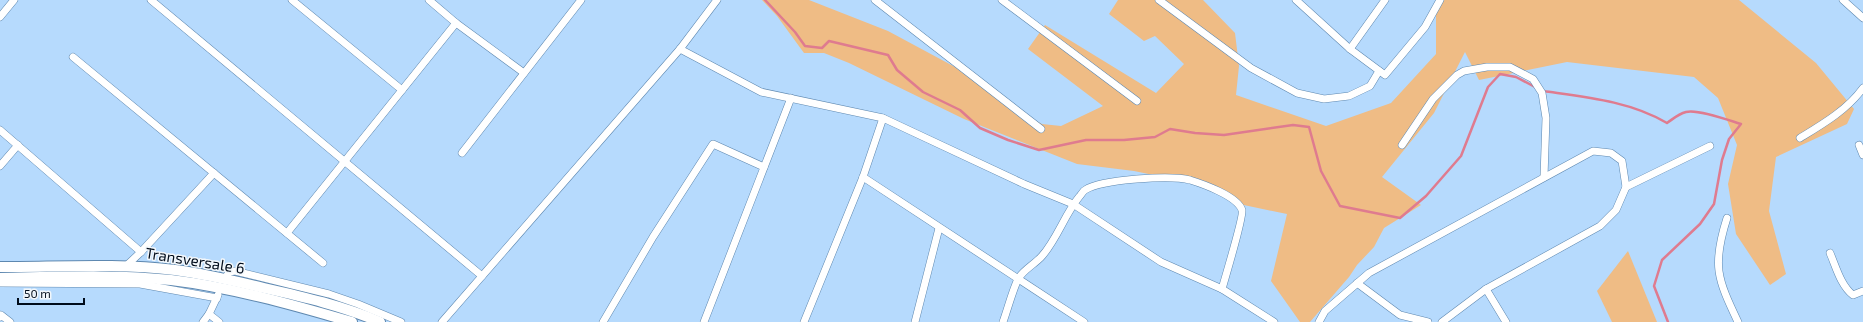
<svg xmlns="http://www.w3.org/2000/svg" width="1863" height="322" font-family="'Exo 2',sans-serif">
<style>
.green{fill:#efbc85}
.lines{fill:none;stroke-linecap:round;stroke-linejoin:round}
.stream{stroke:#df7b8f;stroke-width:2.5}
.street-casing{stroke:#5e88b0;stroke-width:8}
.secondary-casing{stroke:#5e88b0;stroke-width:12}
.street{stroke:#fff;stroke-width:7}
.secondary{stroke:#fff;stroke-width:10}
.labels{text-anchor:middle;stroke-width:3;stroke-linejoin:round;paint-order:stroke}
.street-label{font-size:15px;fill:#000c1b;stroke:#f2f7fb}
</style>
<rect width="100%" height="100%" fill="#b6dafd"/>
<!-- green -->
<g class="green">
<path d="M 762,0 L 809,0 L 888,31 L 955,67 L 1003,103 L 1042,124 L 1061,126 L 1103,106 L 1028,49 L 1045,25 L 1156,93 L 1184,64 L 1155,36 L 1144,41 L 1109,14 L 1118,0 L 1203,0 L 1235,33 L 1239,66 L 1236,95 L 1326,126 L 1391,103 L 1436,54 L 1436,0 L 1739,0 L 1816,63 L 1854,109 L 1847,124 L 1776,157 L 1769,211 L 1786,274 L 1770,285 L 1736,234 L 1728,184 L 1737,145 L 1718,98 L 1694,77 L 1567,62 L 1479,80 L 1465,52 L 1434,113 L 1382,177 L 1421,205 L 1384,228 L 1374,247 L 1357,265 L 1349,277 L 1310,322 L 1300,322 L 1271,281 L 1287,214 L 1239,204 L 1192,183 L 1134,171 L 1077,164 L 964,119 L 849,63 L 824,53 L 804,53 L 777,16 Z"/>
<path d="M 1628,251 L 1657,322 L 1612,322 L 1597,291 Z"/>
</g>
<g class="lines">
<!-- stream -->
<g class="stream">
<path d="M 765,0 L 795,32 L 805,46 L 822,48 L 829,41 L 888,55 L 897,70 L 923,92 L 960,110 L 980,128 L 1008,140 L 1039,150 L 1086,140 L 1124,140 L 1155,137 L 1170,129 L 1195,133 L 1224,135 L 1293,125 L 1309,127 L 1321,171 L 1340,206 L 1400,218 L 1426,196 L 1461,156 L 1488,87 L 1500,74 L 1516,77 L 1535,87"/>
<path d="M 1543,91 C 1585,97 1630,101 1667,123 C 1673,119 1678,114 1686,112 C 1698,109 1728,120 1741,124 L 1729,139 L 1722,160 L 1714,204 L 1700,224 L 1662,260 L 1654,286 L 1668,322"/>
</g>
<!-- street casing -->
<g class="street-casing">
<g id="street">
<path d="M 151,0 L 482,276"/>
<path d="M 292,0 L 402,90"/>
<path d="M 429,0 L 456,23 L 524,73"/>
<path d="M 875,0 L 1041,129"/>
<path d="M 1002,0 L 1137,101"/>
<path d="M 1159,0 L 1251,68 L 1297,93 L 1324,99 L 1349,96 L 1370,86 L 1379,71"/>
<path d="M 1296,0 L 1350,49 L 1385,75 L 1425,27 L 1440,0"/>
<path d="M 1843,0 L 1863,18"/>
<path d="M 0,17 L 14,0"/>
<path d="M 680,49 L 761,92 L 883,118 L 1024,184 L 1073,204 L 1161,262 L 1222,289 L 1274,322"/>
<path d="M 1350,49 L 1385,0"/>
<path d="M 73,57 L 323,263"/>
<path d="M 0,130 L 141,252 L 125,267"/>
<path d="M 1800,138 C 1823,124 1847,110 1863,88"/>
<path d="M 1402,145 L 1433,99 L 1457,75 L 1464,71 L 1487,67 L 1510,67 L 1533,79 L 1542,93 L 1546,118 L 1544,177"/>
<path d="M 1859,145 L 1863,155"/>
<path d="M 462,153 L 581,0"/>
<path d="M 0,166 L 18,145"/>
<path d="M 863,177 L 1084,322"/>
<path d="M 1626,187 L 1710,146"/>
<path d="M 1727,218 C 1712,265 1717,278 1738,322"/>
<path d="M 287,233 L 456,23"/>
<path d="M 141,252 L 214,173"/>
<path d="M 1830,253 C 1836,267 1841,286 1853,295 L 1863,291"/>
<path d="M 225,279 L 229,272 L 235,271 L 329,294 L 358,304 L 401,322"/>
<path d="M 0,283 L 140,284 L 217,298"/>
<path d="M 1357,283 L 1400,315 L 1428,322"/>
<path d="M 1486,289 L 1506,322"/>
<path d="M 209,314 L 219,322"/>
<path d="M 0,317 L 1,315 L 10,322"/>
<path d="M 203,322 L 209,314 L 218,295"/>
<path d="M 442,322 L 680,49 L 717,0"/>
<path d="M 603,322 L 653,237 L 713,144 L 764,167"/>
<path d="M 704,322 L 791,98"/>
<path d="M 804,322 L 863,177 L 883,118"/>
<path d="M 915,322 L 939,228"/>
<path d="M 1003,322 C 1008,308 1012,292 1018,279 C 1023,270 1035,264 1042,256 C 1057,239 1065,214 1079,197 C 1081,195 1083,191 1085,190 C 1102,179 1171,175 1190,180 C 1203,184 1237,196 1242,210 C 1244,216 1225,278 1222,289"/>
<path d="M 1319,322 L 1325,311 L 1369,273 L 1593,151 L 1611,153 L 1622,161 L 1626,187 L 1616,210 L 1600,226 L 1486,289 L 1442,322"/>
</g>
</g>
<!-- secondary casing -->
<g class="secondary-casing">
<g id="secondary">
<path d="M 0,267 C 58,267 118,263 175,270 C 205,274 235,281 264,288 C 304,297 343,306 380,322"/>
<path d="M 0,278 C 57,277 114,274 171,280 C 230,287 294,305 352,322"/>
</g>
</g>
<!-- street -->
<use href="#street" class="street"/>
<!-- secondary -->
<use href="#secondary" class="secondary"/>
</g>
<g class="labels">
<!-- street labels -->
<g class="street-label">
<text transform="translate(195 261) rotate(9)" y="5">Transversale 6</text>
</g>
</g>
<!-- scale -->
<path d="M18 298v6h66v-6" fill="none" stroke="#000c1b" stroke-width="2"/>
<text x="24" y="298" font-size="12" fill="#000c1b" stroke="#f2f7fb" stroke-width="3" paint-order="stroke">50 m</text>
</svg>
